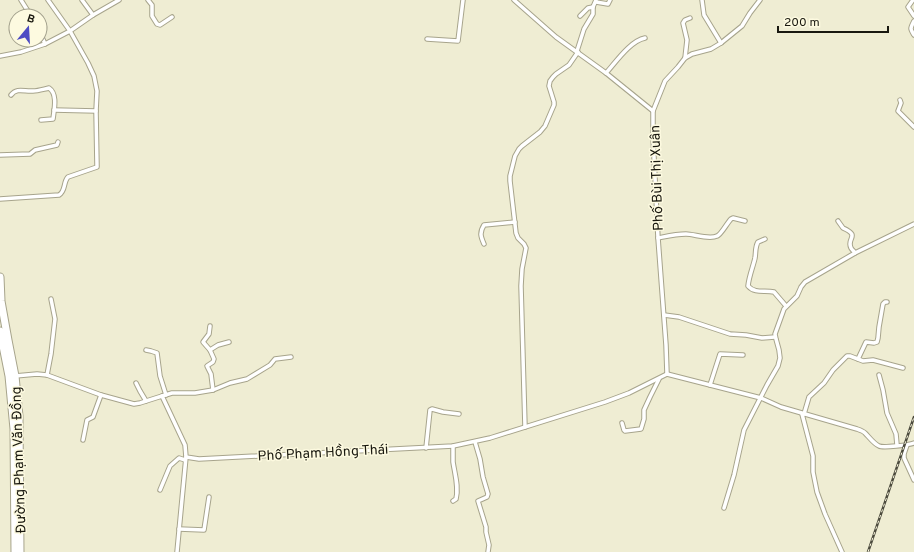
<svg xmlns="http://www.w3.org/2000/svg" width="914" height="552" font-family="Overpass,sans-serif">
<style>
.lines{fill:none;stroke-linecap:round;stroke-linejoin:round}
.street-casing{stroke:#a7a48c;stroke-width:5.5}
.highway-casing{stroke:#a7a48c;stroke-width:9}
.street{stroke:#fff;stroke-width:3.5}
.highway{stroke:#fff;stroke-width:7}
.rail-casing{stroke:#4b4a3d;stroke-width:2.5}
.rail{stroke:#fdfae0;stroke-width:1;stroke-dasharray:3;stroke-linecap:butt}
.labels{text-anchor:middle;stroke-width:3;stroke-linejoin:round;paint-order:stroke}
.street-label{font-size:14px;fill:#19180f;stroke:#fdfae0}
</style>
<rect width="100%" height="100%" fill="#efedd3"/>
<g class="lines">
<!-- street casing -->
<g class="street-casing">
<g id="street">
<path d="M 21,0 L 31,16"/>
<path d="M 82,0 L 93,15"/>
<path d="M 148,0 L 152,5 L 152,16 L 157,24 L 160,25 L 172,17"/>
<path d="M 514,0 L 556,37 L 606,73 L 653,111 L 653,137 L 658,238 L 666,345 L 667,374"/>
<path d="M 702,0 L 704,15 L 721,43"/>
<path d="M 913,0 L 908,7 L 914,16"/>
<path d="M 596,2 L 608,4 L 610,0"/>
<path d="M 580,16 L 588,8 L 593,7"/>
<path d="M 914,21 C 910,29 910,28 914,35"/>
<path d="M 40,33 L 45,44"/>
<path d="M 427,39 L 458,41 L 463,0"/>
<path d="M 577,51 L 584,29 L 593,14 L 593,7 L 596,0"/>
<path d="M 0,56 L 21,52 L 45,44 L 70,31 L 93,15 L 119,0"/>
<path d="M 685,58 L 687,40 L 683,23 L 685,20 L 690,18"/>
<path d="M 606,73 C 616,62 630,41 645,38"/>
<path d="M 11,95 C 17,87 25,92 33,91 C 38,91 44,89 49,88 C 58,94 54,110 53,119 L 41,120"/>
<path d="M 900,100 L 901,103 L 898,111 L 914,127"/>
<path d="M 54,110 L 96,111"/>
<path d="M 653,111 L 665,81 L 678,67 L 685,58 L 692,54 L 711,49 L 721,43 L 742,26 L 750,13 L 760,0"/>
<path d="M 0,155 L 30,154 L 35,150 L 57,145 L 58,142"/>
<path d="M 0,199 L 59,195 C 66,191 63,182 68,177 L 97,167 L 97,166 L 96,111 L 97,91 L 94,76 L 88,63 L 70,31 L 48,0"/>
<path d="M 838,221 L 843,228 C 861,236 846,238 851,248 C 852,250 854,251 855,253"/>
<path d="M 658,238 C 668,236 676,234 686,234 C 694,234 709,240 717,236 C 721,235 727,223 731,219 L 733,218 L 745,221"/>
<path d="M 765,239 L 758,242 C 755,247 756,252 755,258 C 753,267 749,276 748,286 C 755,294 765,290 774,292 L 786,306"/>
<path d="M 484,244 C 481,237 479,233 484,225 L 515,222"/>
<path d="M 664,315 L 679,317 L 730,334 L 746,335 L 762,338 L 775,337"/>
<path d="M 210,326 L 209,334 L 203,342 L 210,350 L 214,359 L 213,362 L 207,366 L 211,374 L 213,390"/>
<path d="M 146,350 L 151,351 L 157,353 L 160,376 L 166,395"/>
<path d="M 210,350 L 218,345 L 229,342"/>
<path d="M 858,359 L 866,342 L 874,343 L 877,342 L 878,338 L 879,327 L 883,304 L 885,302 L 887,302"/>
<path d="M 667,374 L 761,398 L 781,407 L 857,429 C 860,430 863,431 865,433 C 869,437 874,444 879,446 C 883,448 909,445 914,443"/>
<path d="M 47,375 L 51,354 L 55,319 L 51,299"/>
<path d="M 879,375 L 883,390 L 887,413 L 896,434 L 897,445"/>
<path d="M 15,376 L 37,374 L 47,375 L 101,395 L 134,404 L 140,403 L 162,396 L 185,445 L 186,457 L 199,459 L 453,446 L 490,438 L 605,402 L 629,393 L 667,374"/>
<path d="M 136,383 L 140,391 L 146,401"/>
<path d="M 710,385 L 720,354 L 743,355"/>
<path d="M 162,396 L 172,393 L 195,393 L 213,390 L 230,383 L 247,379 L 270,365 L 275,359 L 291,357"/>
<path d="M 802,414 L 813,456 L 813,472 L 817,492 L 825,514 L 842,552"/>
<path d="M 804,414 L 809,397 L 824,383 L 833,370 L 847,356 L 850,356 L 863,361 L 873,360 L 903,368"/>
<path d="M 622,423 L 624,430 L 625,431 L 641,429 L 644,419 L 644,410 L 650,397 L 659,379"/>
<path d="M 525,427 L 521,286 L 522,269 L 526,248 L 524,244 L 518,238 L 516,233 L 510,181 L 510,176 L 515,156 L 519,149 L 522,146 L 540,132 L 545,126 L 554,105 L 554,102 L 549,86 L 550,81 L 553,77 L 556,74 L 569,65 L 578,52"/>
<path d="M 83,440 L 87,420 L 93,417 L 101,395"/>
<path d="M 475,442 L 480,459 L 483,477 L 488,494 L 487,497 L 478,501 L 486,527 L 486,532 L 489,545 L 488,552"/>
<path d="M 907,445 L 904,454 L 904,458 L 914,480"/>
<path d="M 453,446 C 453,451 453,457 453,462 C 455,475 459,487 456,499 L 453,501"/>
<path d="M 426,448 L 430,410 L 432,409 L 443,412 L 459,414"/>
<path d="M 160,490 L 170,466 L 179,458 L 185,460"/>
<path d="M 724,508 L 734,475 L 744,430 L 767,385 L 778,366 L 780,358 L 779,350 L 776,339 L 775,334 L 784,309 L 797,296 L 801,287 L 805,282 L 855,253 L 914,224"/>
<path d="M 179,529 L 204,530 L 209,497"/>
<path d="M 177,552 L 186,457"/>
</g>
</g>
<!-- highway casing -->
<g class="highway-casing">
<g id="highway">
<path d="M 0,277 L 1,301 L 8,340 L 15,376 L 19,416 L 20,552"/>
<path d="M 0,331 L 9,376 L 14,429 L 15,552"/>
</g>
</g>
<!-- street -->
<use href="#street" class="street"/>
<!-- highway -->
<use href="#highway" class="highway"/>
<!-- rail casing -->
<g class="rail-casing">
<path id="rail" d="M 868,552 L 914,417"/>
</g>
<!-- rail -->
<use href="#rail" class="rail"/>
</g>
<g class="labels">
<!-- street labels -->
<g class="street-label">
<text transform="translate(656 178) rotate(-92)" y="5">Phố Bùi Thị Xuân</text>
<text transform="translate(323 452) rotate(-3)" y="5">Phố Phạm Hồng Thái</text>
<text transform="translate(18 460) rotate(-92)" y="5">Đường Phạm Văn Đồng</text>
</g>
</g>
<!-- north arrow -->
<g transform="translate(28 28) rotate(18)"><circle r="19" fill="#fdfae0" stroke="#a2a08c"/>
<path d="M0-3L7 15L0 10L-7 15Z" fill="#4e4cc3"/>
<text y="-6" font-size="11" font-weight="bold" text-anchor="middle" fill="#19180f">B</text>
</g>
<!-- scale -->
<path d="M778 26v6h110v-6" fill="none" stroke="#19180f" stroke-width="2"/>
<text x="784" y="26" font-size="12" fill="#19180f" stroke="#fdfae0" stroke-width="3" paint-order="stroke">200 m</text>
</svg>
